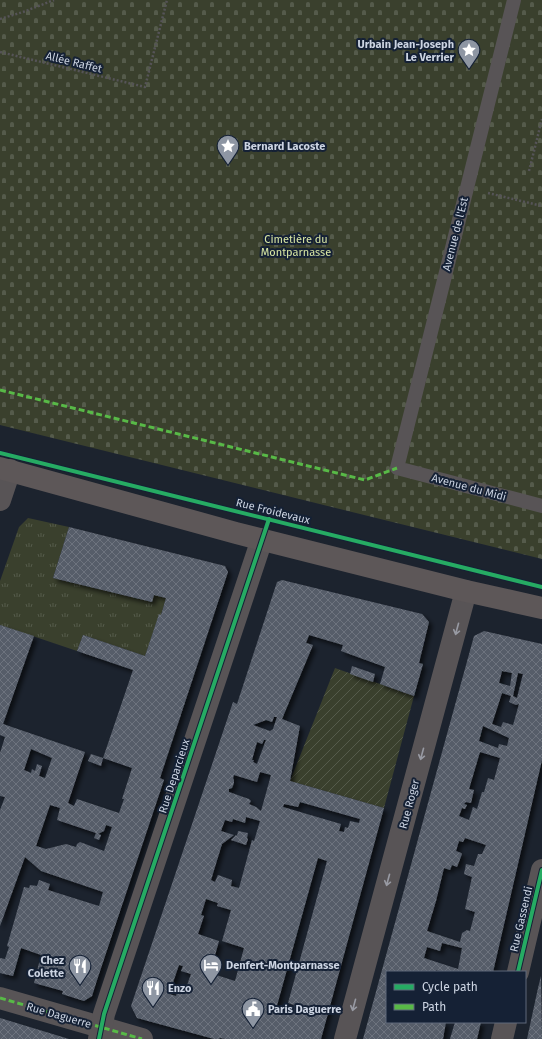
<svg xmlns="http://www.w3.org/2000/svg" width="542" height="1039" font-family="'Fira Sans',sans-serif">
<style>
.grass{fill:url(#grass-tufts)}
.cemetery{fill:url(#cemetery-stones)}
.garden{fill:url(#garden-furrows)}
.building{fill:url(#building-cross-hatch);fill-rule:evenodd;filter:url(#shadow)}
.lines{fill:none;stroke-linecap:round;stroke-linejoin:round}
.path{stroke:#565458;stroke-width:2.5;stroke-dasharray:2 2;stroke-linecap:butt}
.lane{stroke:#585456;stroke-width:14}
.street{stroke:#585456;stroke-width:22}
.secondary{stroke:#5d5758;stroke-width:22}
.quiet{stroke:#58b947;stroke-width:3;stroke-dasharray:6 3;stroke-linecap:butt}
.cycleway-casing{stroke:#152135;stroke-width:6}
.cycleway{stroke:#26ab63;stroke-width:4}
.oneway{stroke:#989aa3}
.labels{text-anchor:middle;stroke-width:4;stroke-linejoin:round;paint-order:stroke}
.poi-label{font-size:11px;font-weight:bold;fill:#ccd4e2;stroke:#152135;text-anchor:start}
.street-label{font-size:11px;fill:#ccd4e2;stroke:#152135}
.park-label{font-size:11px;fill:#d8e6a3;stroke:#152135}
</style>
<defs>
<pattern id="grass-tufts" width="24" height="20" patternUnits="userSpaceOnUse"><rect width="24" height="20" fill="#3a402d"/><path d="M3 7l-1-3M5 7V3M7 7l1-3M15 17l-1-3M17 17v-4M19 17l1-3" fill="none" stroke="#555b4b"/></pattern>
<pattern id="cemetery-stones" width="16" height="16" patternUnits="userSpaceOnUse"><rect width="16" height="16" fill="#3a402d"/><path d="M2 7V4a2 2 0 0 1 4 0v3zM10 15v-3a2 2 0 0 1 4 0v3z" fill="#555b4b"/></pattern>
<pattern id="garden-furrows" width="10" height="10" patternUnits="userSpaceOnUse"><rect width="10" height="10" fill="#3a402d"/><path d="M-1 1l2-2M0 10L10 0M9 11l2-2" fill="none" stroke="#555b4b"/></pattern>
<pattern id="building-cross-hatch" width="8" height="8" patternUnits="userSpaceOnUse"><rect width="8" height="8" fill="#565d69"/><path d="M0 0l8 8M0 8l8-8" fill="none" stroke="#6d737e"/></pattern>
<filter id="shadow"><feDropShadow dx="3.5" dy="3.5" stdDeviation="2" flood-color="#0009"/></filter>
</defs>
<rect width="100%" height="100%" fill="#1c232e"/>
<!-- grass -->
<path class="grass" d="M 28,518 L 69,527 L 53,578 L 152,602 L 154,595 L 166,598 L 161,615 L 159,615 L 145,656 L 83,635 L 77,651 L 0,625 L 0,581 L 19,527 Z"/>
<!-- cemetery -->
<path class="cemetery" d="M 0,0 L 542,0 L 542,559 L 0,425 Z"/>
<!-- garden -->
<path class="garden" d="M 335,668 L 414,696 L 384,808 L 290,781 Z"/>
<!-- building -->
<g class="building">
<path d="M 69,527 L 225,566 L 228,572 L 160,778 L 164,780 L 98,977 L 92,996 L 84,1001 L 62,994 L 63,991 L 34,983 L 41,955 L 21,948 L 13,976 L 0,973 L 0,958 L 5,959 L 9,947 L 7,946 L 24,887 L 29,888 L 30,885 L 37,886 L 39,880 L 50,884 L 48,890 L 99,906 L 103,892 L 41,871 L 25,857 L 0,926 L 0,810 L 5,797 L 0,796 L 0,753 L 5,737 L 0,735 L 0,625 L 34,636 L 3,724 L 85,752 L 68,803 L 74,806 L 77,799 L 119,813 L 124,799 L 122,799 L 132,768 L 103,758 L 133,670 L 77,651 L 83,635 L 145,656 L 159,614 L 161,615 L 166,598 L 154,595 L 152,602 L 53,578 ZM 31,749 L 52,758 L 45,778 L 39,776 L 42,766 L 37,764 L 35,771 L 32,769 L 31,773 L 24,770 ZM 50,805 L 60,808 L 57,820 L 96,833 L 94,838 L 99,840 L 101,835 L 98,834 L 104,831 L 106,825 L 112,827 L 104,851 L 80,842 L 77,844 L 76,847 L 66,844 L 46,849 L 36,846 Z"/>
<path d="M 282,580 L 422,614 L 429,622 L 419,663 L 423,664 L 414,696 L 380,684 L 385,667 L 341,651 L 343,645 L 309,635 L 306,643 L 313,645 L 282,719 L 300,726 L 290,781 L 384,808 L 321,1039 L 225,1039 L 220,1038 L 219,1039 L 214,1039 L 137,1018 L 131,1006 L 233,702 L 237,704 L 277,582 ZM 274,717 L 277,717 L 273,729 L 270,731 L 253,725 L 266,720 L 272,722 ZM 264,740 L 266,740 L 257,764 L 253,762 L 254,760 L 252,760 L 257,742 L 262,744 ZM 260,772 L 271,775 L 261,811 L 256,807 L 249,804 L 251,801 L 249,799 L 229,792 L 229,789 L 232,788 L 234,783 L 234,780 L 233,778 L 234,775 L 257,782 ZM 300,802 L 360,819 L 359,823 L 350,821 L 348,828 L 345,827 L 344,832 L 339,831 L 341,824 L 283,807 L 284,804 L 298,807 ZM 246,817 L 260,821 L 254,841 L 252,840 L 239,888 L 231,886 L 232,880 L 218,875 L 215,882 L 211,880 L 222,844 L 234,835 L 221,831 L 225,820 L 232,822 L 233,819 L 245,823 ZM 318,858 L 327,861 L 288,1003 L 294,1005 L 292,1013 L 276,1009 ZM 206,899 L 218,903 L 217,906 L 231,910 L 222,941 L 244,948 L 235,981 L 210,973 L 219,941 L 198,934 L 204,916 L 201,915 ZM 179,965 L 183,966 L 181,971 L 191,974 L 186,988 L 179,986 L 176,996 L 169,994 Z"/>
<path d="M 484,631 L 542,644 L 542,760 L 493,972 L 443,972 L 436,970 L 436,972 L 387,972 L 387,1022 L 410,1022 L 414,1023 L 414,1022 L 446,1022 L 443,1039 L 363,1039 L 474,636 ZM 502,671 L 512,673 L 510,686 L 499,683 ZM 518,673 L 523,674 L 517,698 L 513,696 ZM 502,693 L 511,696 L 509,702 L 516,705 L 519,704 L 513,725 L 503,722 L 501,727 L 492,724 ZM 483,726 L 509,738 L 507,746 L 499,744 L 498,748 L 479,741 ZM 480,752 L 500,758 L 494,780 L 488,778 L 484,792 L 482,792 L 477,809 L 473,807 L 469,820 L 459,816 L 462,808 L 465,809 L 467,805 L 464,804 L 466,802 L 471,803 L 474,790 L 469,789 ZM 465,838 L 486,845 L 482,854 L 478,854 L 474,866 L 466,864 L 464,874 L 472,877 L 465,909 L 475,912 L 470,931 L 467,930 L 462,933 L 460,942 L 427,931 L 436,901 L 444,868 L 450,870 L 452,865 L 457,867 L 462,854 L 461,853 L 456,851 L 459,841 L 463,842 ZM 442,943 L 462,948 L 458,969 L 424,958 L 427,947 L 440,951 Z"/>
<path d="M 352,666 L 375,674 L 373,682 L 350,674 Z"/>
<path d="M 91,754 L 103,758 L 101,766 L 88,761 Z"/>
<path d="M 238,831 L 248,833 L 247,838 L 248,839 L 246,845 L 231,840 L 236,835 L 237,836 Z"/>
<path d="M 541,976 L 542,1039 L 527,1039 L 538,988 Z"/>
<path d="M 0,1018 L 69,1039 L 0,1039 Z"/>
<path d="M 455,1022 L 481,1022 L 477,1039 L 450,1039 Z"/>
</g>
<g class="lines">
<!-- path -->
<g class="path">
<path d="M 0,19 L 23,12 L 54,0"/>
<path d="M 0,52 L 145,87 L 167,0"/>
<path d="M 529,171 L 542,119"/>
<path d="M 488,193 L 542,206"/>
</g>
<!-- lane -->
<path class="lane" d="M 514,0 L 397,468 L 542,506"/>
<!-- street -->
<g class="street">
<path d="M 0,500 L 10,470"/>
<path d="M 518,972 L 542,870"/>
<path d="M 0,998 L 142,1039"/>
<path d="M 99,1039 L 104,1014 L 262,539"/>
<path d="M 345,1039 L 466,591"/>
<path d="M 502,1039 L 506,1022"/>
</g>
<!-- secondary -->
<path class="secondary" d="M 0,468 L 236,533 L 466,591 L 542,608"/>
<!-- quiet -->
<g class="quiet">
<path d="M 0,390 L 365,480 L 397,468"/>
<path d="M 0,998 L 142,1039"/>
</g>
<!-- cycleway casing -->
<g class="cycleway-casing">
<g id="cycleway">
<path d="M 0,453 L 542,587"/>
<path d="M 518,972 L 542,870"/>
<path d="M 99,1039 L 104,1014 L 269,519"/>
</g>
</g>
<!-- cycleway -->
<use href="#cycleway" class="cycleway"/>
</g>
<!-- one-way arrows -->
<defs><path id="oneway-shaft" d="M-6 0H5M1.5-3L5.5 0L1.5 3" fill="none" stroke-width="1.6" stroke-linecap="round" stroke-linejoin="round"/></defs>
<g class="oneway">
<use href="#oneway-shaft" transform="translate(457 629) rotate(105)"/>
<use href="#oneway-shaft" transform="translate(422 754) rotate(105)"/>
<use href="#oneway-shaft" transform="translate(388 880) rotate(105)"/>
<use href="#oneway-shaft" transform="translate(354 1005) rotate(105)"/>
</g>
<!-- icons -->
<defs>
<g id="sight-pin" transform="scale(1.15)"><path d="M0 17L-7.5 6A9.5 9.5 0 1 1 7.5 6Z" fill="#8e96a3" stroke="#152135"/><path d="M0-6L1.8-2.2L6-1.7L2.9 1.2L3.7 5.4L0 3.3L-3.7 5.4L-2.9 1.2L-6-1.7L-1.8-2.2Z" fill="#fff"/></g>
<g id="hotel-pin" transform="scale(1.15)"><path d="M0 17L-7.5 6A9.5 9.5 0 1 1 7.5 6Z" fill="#8e96a3" stroke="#152135"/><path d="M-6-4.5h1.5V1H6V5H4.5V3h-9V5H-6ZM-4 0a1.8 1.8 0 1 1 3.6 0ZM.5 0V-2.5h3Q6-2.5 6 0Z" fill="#fff"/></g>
<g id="restaurant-pin" transform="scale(1.15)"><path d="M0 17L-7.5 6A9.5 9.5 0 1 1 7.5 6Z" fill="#8e96a3" stroke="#152135"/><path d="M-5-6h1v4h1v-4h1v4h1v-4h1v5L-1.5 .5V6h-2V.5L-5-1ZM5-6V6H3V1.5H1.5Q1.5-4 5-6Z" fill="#fff"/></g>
<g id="civic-pin" transform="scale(1.15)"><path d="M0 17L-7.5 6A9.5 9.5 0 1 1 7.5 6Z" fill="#8e96a3" stroke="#152135"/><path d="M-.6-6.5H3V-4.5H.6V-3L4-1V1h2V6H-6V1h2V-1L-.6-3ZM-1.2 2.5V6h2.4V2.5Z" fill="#fff"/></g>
</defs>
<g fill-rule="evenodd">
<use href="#sight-pin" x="469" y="50"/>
<use href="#sight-pin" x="228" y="146"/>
<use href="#hotel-pin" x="211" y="965"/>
<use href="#restaurant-pin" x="80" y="966"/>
<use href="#restaurant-pin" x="153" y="988"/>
<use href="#civic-pin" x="253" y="1009"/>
</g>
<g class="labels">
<!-- poi labels -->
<g class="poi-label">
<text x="454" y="48" text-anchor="end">Urbain Jean-Joseph<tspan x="454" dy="13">Le Verrier</tspan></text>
<text x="244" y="150">Bernard Lacoste</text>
<text x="64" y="964" text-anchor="end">Chez<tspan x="64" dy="13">Colette</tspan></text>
<text x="226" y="969">Denfert-Montparnasse</text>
<text x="168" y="992">Enzo</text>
<text x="268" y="1013">Paris Daguerre</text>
</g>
<!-- street labels -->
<g class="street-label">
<text transform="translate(74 62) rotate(14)" y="4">Allée Raffet</text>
<text transform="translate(455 234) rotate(-76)" y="4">Avenue de l'Est</text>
<text transform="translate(469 487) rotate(15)" y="4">Avenue du Midi</text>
<text transform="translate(273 511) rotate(14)" y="4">Rue Froidevaux</text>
<text transform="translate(174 776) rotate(-72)" y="4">Rue Deparcieux</text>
<text transform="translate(409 804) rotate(-75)" y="4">Rue Roger</text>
<text transform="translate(521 919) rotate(-77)" y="4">Rue Gassendi</text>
<text transform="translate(59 1015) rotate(16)" y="4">Rue Daguerre</text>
</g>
<!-- park labels -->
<g class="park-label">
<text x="296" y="243">Cimetière du<tspan x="296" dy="13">Montparnasse</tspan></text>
</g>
</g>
<!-- legend -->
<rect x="386" y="971" width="140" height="52" fill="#152135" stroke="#5e697a"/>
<rect x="394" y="984" width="20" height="6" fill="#26ab63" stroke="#5e697a"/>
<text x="422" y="991" font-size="12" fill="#ccd4e2">Cycle path</text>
<rect x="394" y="1004" width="20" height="6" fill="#58b947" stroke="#5e697a"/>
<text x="422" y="1011" font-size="12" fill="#ccd4e2">Path</text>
</svg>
